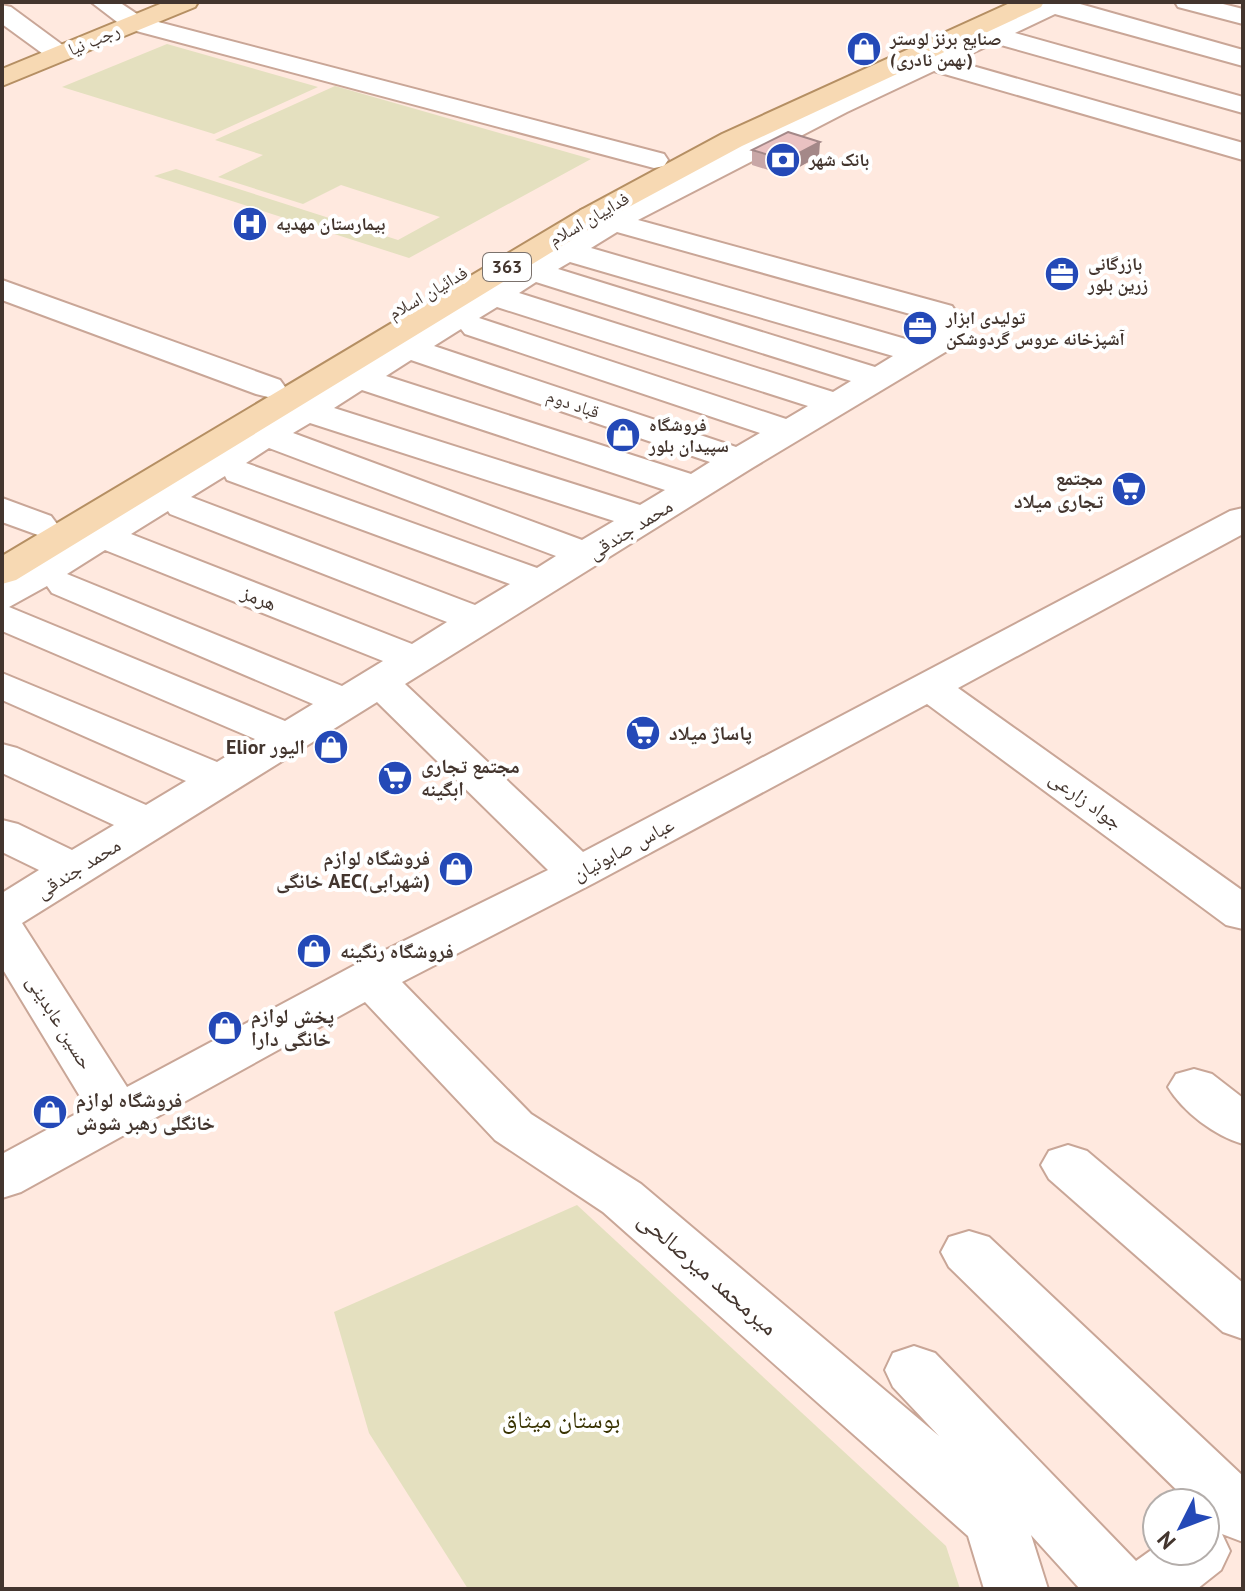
<svg xmlns="http://www.w3.org/2000/svg" width="1245" height="1591" font-family="'PT Sans','Noto Naskh Arabic',sans-serif">
<style>
.green{fill:#e4e0bf}
.lines{fill:none;stroke-linecap:round;stroke-linejoin:round}
.minor-casing{stroke:#c9a697;stroke-width:4}
.major-casing{stroke:#b58f63;stroke-width:4}
.minor{fill:#fff;fill-rule:evenodd}
.major{fill:#f7d9b3;fill-rule:evenodd}
.wall{fill:#c9a7a7}
.shaded-wall{fill:#a48888}
.building{fill:#eac2c2;stroke:#a48888;stroke-width:2}
.labels{text-anchor:middle;stroke-width:8;stroke-linejoin:round;paint-order:stroke}
.far-poi-label{font-size:18px;font-weight:bold;fill:#43352e;stroke:#fff;text-anchor:start}
.far-street-label{font-size:18px;fill:#43352e;stroke:#fff}
.shield{fill:#fff;stroke:#7b726d;stroke-width:2}
.shield-label{font-size:18px;font-weight:bold;fill:#43352e}
.poi-label{font-size:20px;font-weight:bold;fill:#43352e;stroke:#fff;text-anchor:start}
.street-label{font-size:20px;fill:#43352e;stroke:#fff}
.near-street-label{font-size:24px;fill:#43352e;stroke:#fff}
.near-park-label{font-size:24px;fill:#383201;stroke:#fff}
</style>
<rect width="100%" height="100%" fill="#ffe9df"/>
<!-- green -->
<g class="green">
<path d="M 167,44 L 318,87 L 214,134 L 62,87 Z"/>
<path d="M 335,86 L 591,159 L 409,258 L 154,176 L 176,169 L 398,240 L 440,217 L 341,185 L 303,204 L 218,177 L 263,155 L 215,140 Z"/>
<path d="M 577,1205 L 946,1546 L 960,1589 L 468,1589 L 369,1433 L 334,1312 Z"/>
</g>
<g class="lines">
<!-- minor casing -->
<g class="minor-casing">
<g id="minor">
<path d="M 91,2 L 119,2 L 143,18 L 664,154 L 668,160 L 664,166 L 654,168 L 125,28 Z"/>
<path d="M 1041,2 L 1073,2 L 1243,50 L 1243,66 L 1055,14 L 1015,33 L 1243,97 L 1243,113 L 994,43 L 955,61 L 1243,143 L 1243,160 L 934,71 L 847,112 L 638,220 L 952,306 C 962,320 967,330 957,345 L 752,468 L 405,684 L 583,852 L 1230,511 L 1243,508 L 1243,534 L 958,688 L 1243,891 L 1243,929 L 1226,925 L 927,704 L 594,883 L 402,982 L 531,1114 L 641,1184 L 939,1436 L 893,1387 L 885,1370 L 893,1353 L 914,1346 L 935,1353 L 1136,1561 L 1157,1546 L 1157,1551 L 1205,1551 L 1205,1526 L 1217,1530 L 1205,1518 L 1205,1503 L 1190,1503 L 949,1267 L 941,1252 L 949,1237 L 969,1231 L 989,1237 L 1243,1476 L 1243,1542 L 1222,1534 L 1230,1551 L 1221,1570 L 1197,1589 L 1080,1589 L 1031,1535 L 1048,1589 L 984,1589 L 968,1536 L 603,1212 L 495,1140 L 365,1002 L 21,1192 L 2,1198 L 2,1154 L 87,1108 L 2,968 L 2,893 L 39,870 L 2,852 L 2,820 L 18,824 L 72,850 L 114,825 L 2,773 L 2,744 L 17,748 L 146,805 L 186,781 L 2,700 L 2,673 L 217,762 L 255,739 L 2,631 L 2,580 L 588,224 L 581,222 L 576,216 L 581,210 L 591,207 L 609,212 L 827,100 ZM 617,232 L 928,319 L 929,334 L 916,342 L 591,248 ZM 570,262 L 893,356 L 875,367 L 558,269 ZM 536,282 L 851,381 L 833,392 L 519,293 ZM 497,307 L 808,406 L 786,419 L 479,318 ZM 461,329 L 465,334 L 760,433 L 736,447 L 434,346 ZM 411,360 L 710,462 L 691,474 L 386,376 ZM 362,390 L 665,490 L 640,505 L 334,408 ZM 310,423 L 614,521 L 582,540 L 293,433 ZM 269,448 L 556,556 L 537,568 L 246,463 ZM 225,476 L 227,480 L 510,584 L 475,605 L 191,497 ZM 168,511 L 170,514 L 447,622 L 412,644 L 131,534 ZM 105,550 L 383,661 L 342,686 L 67,574 ZM 47,586 L 52,593 L 313,704 L 285,721 L 9,607 ZM 377,702 L 548,870 L 353,966 L 127,1087 L 22,923 Z"/>
<path d="M 1175,2 L 1215,2 L 1243,9 L 1243,24 L 1178,7 Z"/>
<path d="M 2,5 L 11,7 L 68,49 L 72,54 L 68,59 L 50,59 L 2,24 Z"/>
<path d="M 2,280 L 280,380 L 285,387 L 280,394 L 268,397 L 256,394 L 2,300 Z"/>
<path d="M 2,498 L 51,516 L 57,524 L 51,532 L 38,535 L 2,522 Z"/>
<path d="M 1194,1069 L 1212,1074 L 1243,1098 L 1243,1144 C 1215,1136 1183,1112 1168,1087 L 1176,1074 Z"/>
<path d="M 1068,1145 L 1087,1151 L 1243,1283 L 1243,1339 L 1223,1332 L 1049,1179 L 1041,1165 L 1049,1151 Z"/>
</g>
</g>
<!-- major casing -->
<g class="major-casing">
<g id="major">
<path d="M 165,2 L 198,2 L 195,7 L 2,86 L 2,69 Z"/>
<path d="M 1012,2 L 1044,2 L 1041,7 L 742,146 L 601,222 L 16,580 L 2,584 L 2,556 L 581,210 L 722,134 Z"/>
</g>
</g>
<!-- minor -->
<use href="#minor" class="minor"/>
<!-- major -->
<use href="#major" class="major"/>
</g>
<!-- wall -->
<path class="wall" d="M 752,150 L 819,156 L 785,175 L 752,165 Z"/>
<!-- shaded-wall -->
<path class="shaded-wall" d="M 820,142 L 819,156 L 785,175 L 786,160 Z"/>
<!-- building -->
<path class="building" d="M 788,132 L 820,142 L 786,160 L 752,150 Z"/>
<!-- icons -->
<defs>
<g id="shop-disc" transform="scale(1.8)"><circle r="9.5" fill="#2449b7" stroke="#fff"/><path d="M-5-2.5h2.3a2.7 3.5 0 0 1 5.4 0H5L5.5 6h-11ZM-1.5-2.5h3a1.5 2.3 0 0 0-3 0Z" fill="#fff"/></g>
<g id="bank-disc" transform="scale(1.8)"><circle r="9.5" fill="#2449b7" stroke="#fff"/><path d="M-6-4H6V4H-6ZM0-2.3a2.3 2.3 0 1 0 0 4.6a2.3 2.3 0 1 0 0-4.6Z" fill="#fff"/></g>
<g id="hospital-disc" transform="scale(1.8)"><circle r="9.5" fill="#2449b7" stroke="#fff"/><path d="M-5-5h3v3.5h4V-5h3V5h-3V1.5h-4V5h-3Z" fill="#fff"/></g>
<g id="office-disc" transform="scale(1.8)"><circle r="9.5" fill="#2449b7" stroke="#fff"/><path d="M-6-3h4V-5.5h4V-3h4V5H-6ZM-1-4.5V-3h2v-1.5ZM-6 0V1H6V0Z" fill="#fff"/></g>
<g id="supermarket-disc" transform="scale(1.8)"><circle r="9.5" fill="#2449b7" stroke="#fff"/><path d="M-6-5.5h2.5l.6 2H6L4.5 2H-2.5L-4.4-4H-6ZM-1.5 3.2a1.3 1.3 0 1 0 .1 0ZM3 3.2a1.3 1.3 0 1 0 .1 0Z" fill="#fff"/></g>
</defs>
<g fill-rule="evenodd">
<use href="#shop-disc" x="864" y="49"/>
<use href="#bank-disc" x="783" y="160"/>
<use href="#hospital-disc" x="250" y="224"/>
<use href="#office-disc" x="1062" y="274"/>
<use href="#office-disc" x="920" y="328"/>
<use href="#shop-disc" x="623" y="435"/>
<use href="#supermarket-disc" x="1129" y="489"/>
<use href="#supermarket-disc" x="643" y="733"/>
<use href="#shop-disc" x="331" y="747"/>
<use href="#supermarket-disc" x="395" y="778"/>
<use href="#shop-disc" x="456" y="869"/>
<use href="#shop-disc" x="314" y="951"/>
<use href="#shop-disc" x="225" y="1028"/>
<use href="#shop-disc" x="50" y="1112"/>
</g>
<g class="labels">
<!-- far-poi labels -->
<g class="far-poi-label">
<text x="890" y="45">صنایع برنز لوستر<tspan x="890" dy="21">(بهمن نادری)</tspan></text>
<text x="809" y="166">بانک شهر</text>
<text x="276" y="230">بیمارستان مهدیه</text>
<text x="1088" y="270">بازرگانی<tspan x="1088" dy="21">زرین بلور</tspan></text>
<text x="946" y="324">تولیدی ابزار<tspan x="946" dy="21">آشپزخانه عروس گردوشکن</tspan></text>
<text x="649" y="431">فروشگاه<tspan x="649" dy="21">سپیدان بلور</tspan></text>
</g>
<!-- far-street labels -->
<g class="far-street-label">
<text transform="translate(94 40) rotate(-23)" y="6">رجب نیا</text>
<text transform="translate(589 219) rotate(-30)" y="6">فداییان اسلام</text>
<text transform="translate(428 293) rotate(-30)" y="6">فدائیان اسلام</text>
<text transform="translate(573 404) rotate(19)" y="6">قباد دوم</text>
</g>
<!-- shield labels -->
<rect class="shield" x="483" y="253" width="48" height="28" rx="6"/>
<g class="shield-label">
<text x="507" y="273">363</text>
</g>
<!-- poi labels -->
<g class="poi-label">
<text x="1103" y="485" text-anchor="end">مجتمع<tspan x="1103" dy="23">تجاری میلاد</tspan></text>
<text x="669" y="740">پاساژ میلاد</text>
<text x="305" y="754" text-anchor="end">Elior الیور</text>
<text x="421" y="773">مجتمع تجاری<tspan x="421" dy="23">ابگینه</tspan></text>
<text x="430" y="865" text-anchor="end">فروشگاه‌ لوازم<tspan x="430" dy="23">خانگی AEC(شهرابی)</tspan></text>
<text x="340" y="958">فروشگاه رنگینه</text>
<text x="251" y="1023">پخش لوازم<tspan x="251" dy="23">خانگی دارا</tspan></text>
<text x="76" y="1107">فروشگاه لوازم<tspan x="76" dy="23">خانگلی رهبر شوش</tspan></text>
</g>
<!-- street labels -->
<g class="street-label">
<text transform="translate(630 529) rotate(-32)" y="7">محمد جندقی</text>
<text transform="translate(259 598) rotate(22)" y="7">هرمز</text>
<text transform="translate(1086 800) rotate(36)" y="7">جواد زارعی</text>
<text transform="translate(623 849) rotate(-28)" y="7">عباس صابونیان</text>
<text transform="translate(78 868) rotate(-32)" y="7">محمد جندقی</text>
<text transform="translate(60 1022) rotate(58)" y="7">حسین عابدینی</text>
</g>
<!-- near-street labels -->
<g class="near-street-label">
<text transform="translate(708 1273) rotate(41)" y="8">میرمحمد میرصالحی</text>
</g>
<!-- near-park labels -->
<g class="near-park-label">
<text x="561" y="1428">بوستان میثاق</text>
</g>
</g>
<!-- border -->
<rect width="1245" height="1591" fill="none" stroke="#43352e" stroke-width="8"/>
<!-- north arrow -->
<g transform="translate(1181 1527) rotate(228)"><circle r="38" fill="#ffffff" stroke="#b4aeab" stroke-width="2"/>
<path d="M0-6L14 30L0 20L-14 30Z" fill="#2449b7"/>
<text y="-12" font-size="22" font-weight="bold" text-anchor="middle" fill="#43352e">N</text>
</g>
</svg>
